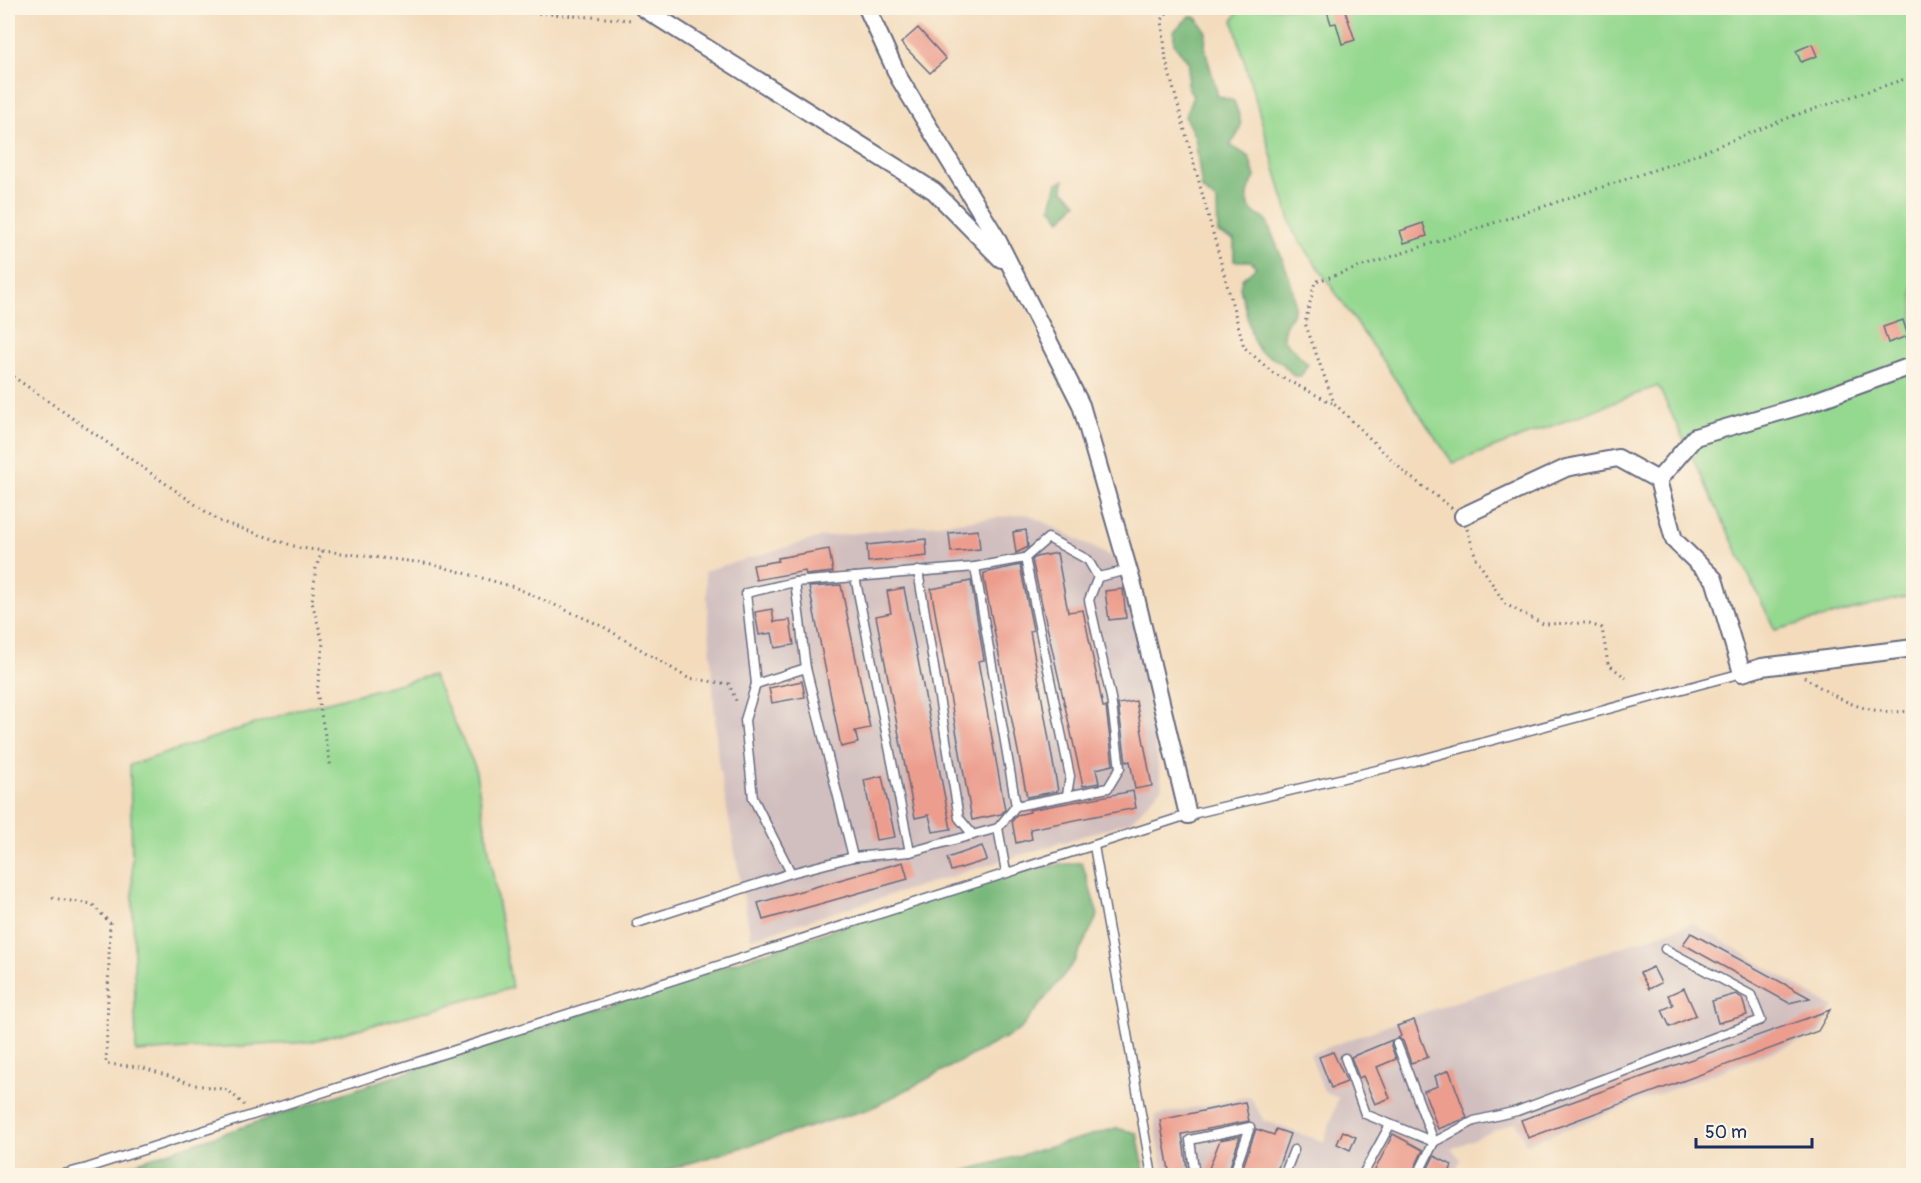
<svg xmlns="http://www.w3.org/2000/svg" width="1921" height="1183" font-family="Pangolin,sans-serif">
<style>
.industrial{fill:#d1bfbf}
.green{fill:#95d890;stroke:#588477;stroke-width:1.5}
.forest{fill:#78b87a;stroke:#4a746c;stroke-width:1.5}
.building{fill:#ec9d8d}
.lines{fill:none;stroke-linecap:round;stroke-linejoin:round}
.lane-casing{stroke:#676b7f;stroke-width:11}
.street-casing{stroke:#676b7f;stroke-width:20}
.path{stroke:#676b7f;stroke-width:3;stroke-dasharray:1.5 4.5;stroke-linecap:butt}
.lane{stroke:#fff;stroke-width:8}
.street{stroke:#fff;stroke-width:16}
</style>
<rect width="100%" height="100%" fill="#fcf5e5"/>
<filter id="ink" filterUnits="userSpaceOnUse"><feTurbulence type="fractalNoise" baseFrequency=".0167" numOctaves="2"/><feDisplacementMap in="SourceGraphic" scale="12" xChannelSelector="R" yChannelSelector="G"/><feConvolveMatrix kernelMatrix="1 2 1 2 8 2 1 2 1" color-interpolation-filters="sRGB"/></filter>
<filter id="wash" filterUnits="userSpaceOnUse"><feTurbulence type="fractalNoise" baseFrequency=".008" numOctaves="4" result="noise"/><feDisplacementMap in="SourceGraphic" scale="24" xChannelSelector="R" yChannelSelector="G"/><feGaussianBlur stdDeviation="1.35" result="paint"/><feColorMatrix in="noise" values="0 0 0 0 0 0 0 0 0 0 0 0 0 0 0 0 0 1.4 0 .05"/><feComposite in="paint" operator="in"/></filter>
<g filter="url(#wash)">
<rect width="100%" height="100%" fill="#f3dbbc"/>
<!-- industrial -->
<g class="industrial">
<path d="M 1028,514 L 1112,557 L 1128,588 L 1162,787 L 1131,821 L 751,938 L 718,761 L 705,571 L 821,537 Z"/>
<path d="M 1693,923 L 1834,1008 L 1820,1034 L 1526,1144 L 1515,1122 L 1451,1149 L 1461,1159 L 1454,1175 L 1164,1175 L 1154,1116 L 1250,1096 L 1264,1121 L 1324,1142 L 1338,1098 L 1324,1091 L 1310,1054 L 1422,1013 Z"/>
</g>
<!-- green -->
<g class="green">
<path d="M 1239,8 L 1913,8 L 1913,595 L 1775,630 L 1658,386 L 1453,463 L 1293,231 L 1233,21 Z"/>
<path d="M 433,675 L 475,767 L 512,988 L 310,1042 L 136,1052 L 130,765 L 300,709 Z"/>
</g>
<!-- forest -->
<g class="forest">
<path d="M 1190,16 L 1197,18 L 1206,32 L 1205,49 L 1218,96 L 1234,101 C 1242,123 1245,127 1230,145 L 1249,157 L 1255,177 C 1244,195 1244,212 1266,219 C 1273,239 1299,290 1294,309 C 1290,323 1284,319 1283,339 L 1308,364 L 1301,376 L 1294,376 L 1281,362 L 1260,352 L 1253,340 L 1240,288 L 1242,279 L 1256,267 L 1251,261 L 1234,261 L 1234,240 L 1218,233 L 1217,202 L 1202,189 L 1195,137 L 1185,117 L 1193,96 L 1187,85 L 1189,63 L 1174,44 L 1174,31 Z"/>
<path d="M 1064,180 L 1063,190 L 1077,202 L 1061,220 L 1051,207 L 1057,183 Z"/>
<path d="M 1082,862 L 1098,915 L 1074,962 L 1020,1030 L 872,1108 L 651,1175 L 96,1176 L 1006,872 Z"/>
<path d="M 1116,1128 L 1137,1133 L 1145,1175 L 951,1175 Z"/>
</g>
<g id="blocks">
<!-- building -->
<g class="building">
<path d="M 1326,8 L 1344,8 L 1355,40 L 1342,44 L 1336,23 L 1331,24 Z"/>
<path d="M 918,28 L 946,59 L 930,73 L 901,43 Z"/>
<path d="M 1812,44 L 1817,56 L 1801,62 L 1796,51 Z"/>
<path d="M 1423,223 L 1427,236 L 1404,243 L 1400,231 Z"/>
<path d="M 1903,320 L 1908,336 L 1888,343 L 1883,327 Z"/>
<path d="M 978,530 L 980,549 L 951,552 L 949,533 Z"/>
<path d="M 1026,530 L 1028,547 L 1016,553 L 1013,532 Z"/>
<path d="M 926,539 L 927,556 L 868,562 L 867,545 Z"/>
<path d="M 829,549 L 833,572 L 806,575 L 805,571 L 756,580 L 753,565 L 778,561 L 778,558 Z"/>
<path d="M 1057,553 L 1068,612 L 1083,610 L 1103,707 L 1106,707 L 1113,765 L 1096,769 L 1099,783 L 1083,786 L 1032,560 L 1036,557 Z"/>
<path d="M 1020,565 L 1033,630 L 1030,631 L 1058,791 L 1027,797 L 984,579 L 984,573 Z"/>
<path d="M 971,581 L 984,660 L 978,661 L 1005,810 L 1001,814 L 972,820 L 931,589 Z"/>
<path d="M 841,585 L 870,728 L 855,731 L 858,743 L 841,747 L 809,587 Z"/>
<path d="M 904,588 L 951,829 L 933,832 L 929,815 L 915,818 L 876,616 L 891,613 L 887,591 Z"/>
<path d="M 1123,589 L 1126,618 L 1109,620 L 1105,591 Z"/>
<path d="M 772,609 L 774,622 L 790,620 L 794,645 L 775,648 L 772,633 L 759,635 L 755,612 Z"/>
<path d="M 802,681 L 805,697 L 772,703 L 769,688 Z"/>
<path d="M 1136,701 L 1152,786 L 1135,789 L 1130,761 L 1126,762 L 1118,704 Z"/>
<path d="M 882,776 L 895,837 L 876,840 L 864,780 Z"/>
<path d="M 1133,791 L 1136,808 L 1030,829 L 1032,839 L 1016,843 L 1012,821 L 1017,815 L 1030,812 L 1029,810 Z"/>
<path d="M 982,846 L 987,860 L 951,871 L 947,858 Z"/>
<path d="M 903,862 L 908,879 L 763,920 L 758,903 Z"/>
<path d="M 1691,933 L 1810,998 L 1789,1003 L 1683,944 Z"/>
<path d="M 1653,967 L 1661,983 L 1649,989 L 1640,973 Z"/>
<path d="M 1684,988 L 1696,1015 L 1670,1027 L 1662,1010 L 1673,1005 L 1668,995 Z"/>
<path d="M 1736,994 L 1742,998 L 1747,1015 L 1718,1023 L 1712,1001 Z"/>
<path d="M 1830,1010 L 1818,1031 L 1528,1138 L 1521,1120 Z"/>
<path d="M 1414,1020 L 1428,1057 L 1411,1063 L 1403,1041 L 1398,1038 L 1401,1036 L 1397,1026 Z"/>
<path d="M 1392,1040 L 1391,1046 L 1396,1059 L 1377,1067 L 1390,1098 L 1375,1104 L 1363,1076 L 1359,1078 L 1351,1057 Z"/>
<path d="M 1333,1052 L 1347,1082 L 1331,1088 L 1319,1057 Z"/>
<path d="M 1449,1070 L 1467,1118 L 1438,1129 L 1424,1091 L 1438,1086 L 1435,1076 Z"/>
<path d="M 1245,1102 L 1249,1121 L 1182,1134 L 1188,1176 L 1170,1176 L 1160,1120 Z"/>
<path d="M 1256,1129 L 1274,1135 L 1276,1129 L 1290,1134 L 1275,1176 L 1240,1176 Z"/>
<path d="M 1343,1131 L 1356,1137 L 1350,1150 L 1337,1144 Z"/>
<path d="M 1393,1134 L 1423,1150 L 1411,1176 L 1372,1176 Z"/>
<path d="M 1240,1136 L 1227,1176 L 1206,1176 L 1220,1140 Z"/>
<path d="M 1434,1156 L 1452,1165 L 1448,1176 L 1424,1176 Z"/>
</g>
</g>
</g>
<g filter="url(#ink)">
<use href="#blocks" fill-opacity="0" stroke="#676b7f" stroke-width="1.5"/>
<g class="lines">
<!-- lane casing -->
<g class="lane-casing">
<g id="lane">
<path d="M 1025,558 L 1070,776 L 1067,795"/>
<path d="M 975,567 L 1016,806"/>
<path d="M 918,571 L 959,818 L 973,835"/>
<path d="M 855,577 L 910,852"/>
<path d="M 795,582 L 806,668 L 853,857"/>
<path d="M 756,684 L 746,593 L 795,582 L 975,567 L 1025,558 L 1048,538 L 1088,560 L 1098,577"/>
<path d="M 998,828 L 1006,872"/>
<path d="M 1094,846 L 1152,1176"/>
<path d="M 791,873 L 753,798 L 745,720 L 756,684 L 806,668"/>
<path d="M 637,923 L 791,873 L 853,857 L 910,852 L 998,828 L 1016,806 L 1108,788 L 1120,768 L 1111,698 L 1089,600 L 1098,577 L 1129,570"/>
<path d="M 1397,1044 L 1434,1142"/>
<path d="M 1345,1058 L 1365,1114 L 1434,1142"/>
<path d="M 56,1176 L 87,1168 L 1188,815 L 1415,761 L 1742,673"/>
<path d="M 1195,1176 L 1190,1140 L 1250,1127 L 1233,1176"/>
<path d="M 1284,1176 L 1294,1150"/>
<path d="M 1362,1176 L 1390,1125"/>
<path d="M 1417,1176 L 1434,1142 L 1474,1121 L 1517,1111 L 1761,1020 L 1751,995 L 1665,949"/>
</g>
</g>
<!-- street casing -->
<g class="street-casing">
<g id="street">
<path d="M 643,8 L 934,191 L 1001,259"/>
<path d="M 867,8 L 899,78 L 996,237 L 1081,405 L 1134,589 L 1188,815"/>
<path d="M 1658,480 L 1695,437 L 1807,404 L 1914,365"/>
<path d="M 1463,516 L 1566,468 L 1618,458 L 1658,480 L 1674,540 L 1714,579 L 1742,673 L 1762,667 L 1914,648"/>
</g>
</g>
<!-- path -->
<g class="path">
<path d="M 497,8 L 509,11 L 632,20"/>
<path d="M 1170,8 L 1162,20 L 1166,61 L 1244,347 L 1273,373 L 1332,403"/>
<path d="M 8,373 L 219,521 L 300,548 L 432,564 L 514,587 L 602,626 L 688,678 L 729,684 L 737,703"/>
<path d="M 1452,508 L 1405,473 L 1334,403 L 1305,323 L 1315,282 L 1672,164 L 1793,116 L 1914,76"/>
<path d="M 1467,529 L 1476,558 L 1505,604 L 1543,624 L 1586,623 L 1602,628 L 1608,664 L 1626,678"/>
<path d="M 322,551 L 316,568 L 312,602 L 323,643 L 317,692 L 331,768"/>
<path d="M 1804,677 C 1844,703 1865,715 1914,711"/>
<path d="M 52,898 L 92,904 L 110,923 L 106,1064 L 141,1067 L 196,1085 L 228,1090 L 244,1105"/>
</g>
<!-- lane -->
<use href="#lane" class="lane"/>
<!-- street -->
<use href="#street" class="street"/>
</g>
</g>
<!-- margin -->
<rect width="1921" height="1183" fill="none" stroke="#fcf5e5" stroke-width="30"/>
<!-- scale -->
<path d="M1696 1138v9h116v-9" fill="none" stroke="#1b2f5e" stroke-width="3"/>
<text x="1705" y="1138" font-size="18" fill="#1b2f5e" stroke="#fcf5e5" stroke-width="4.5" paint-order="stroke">50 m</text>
</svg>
